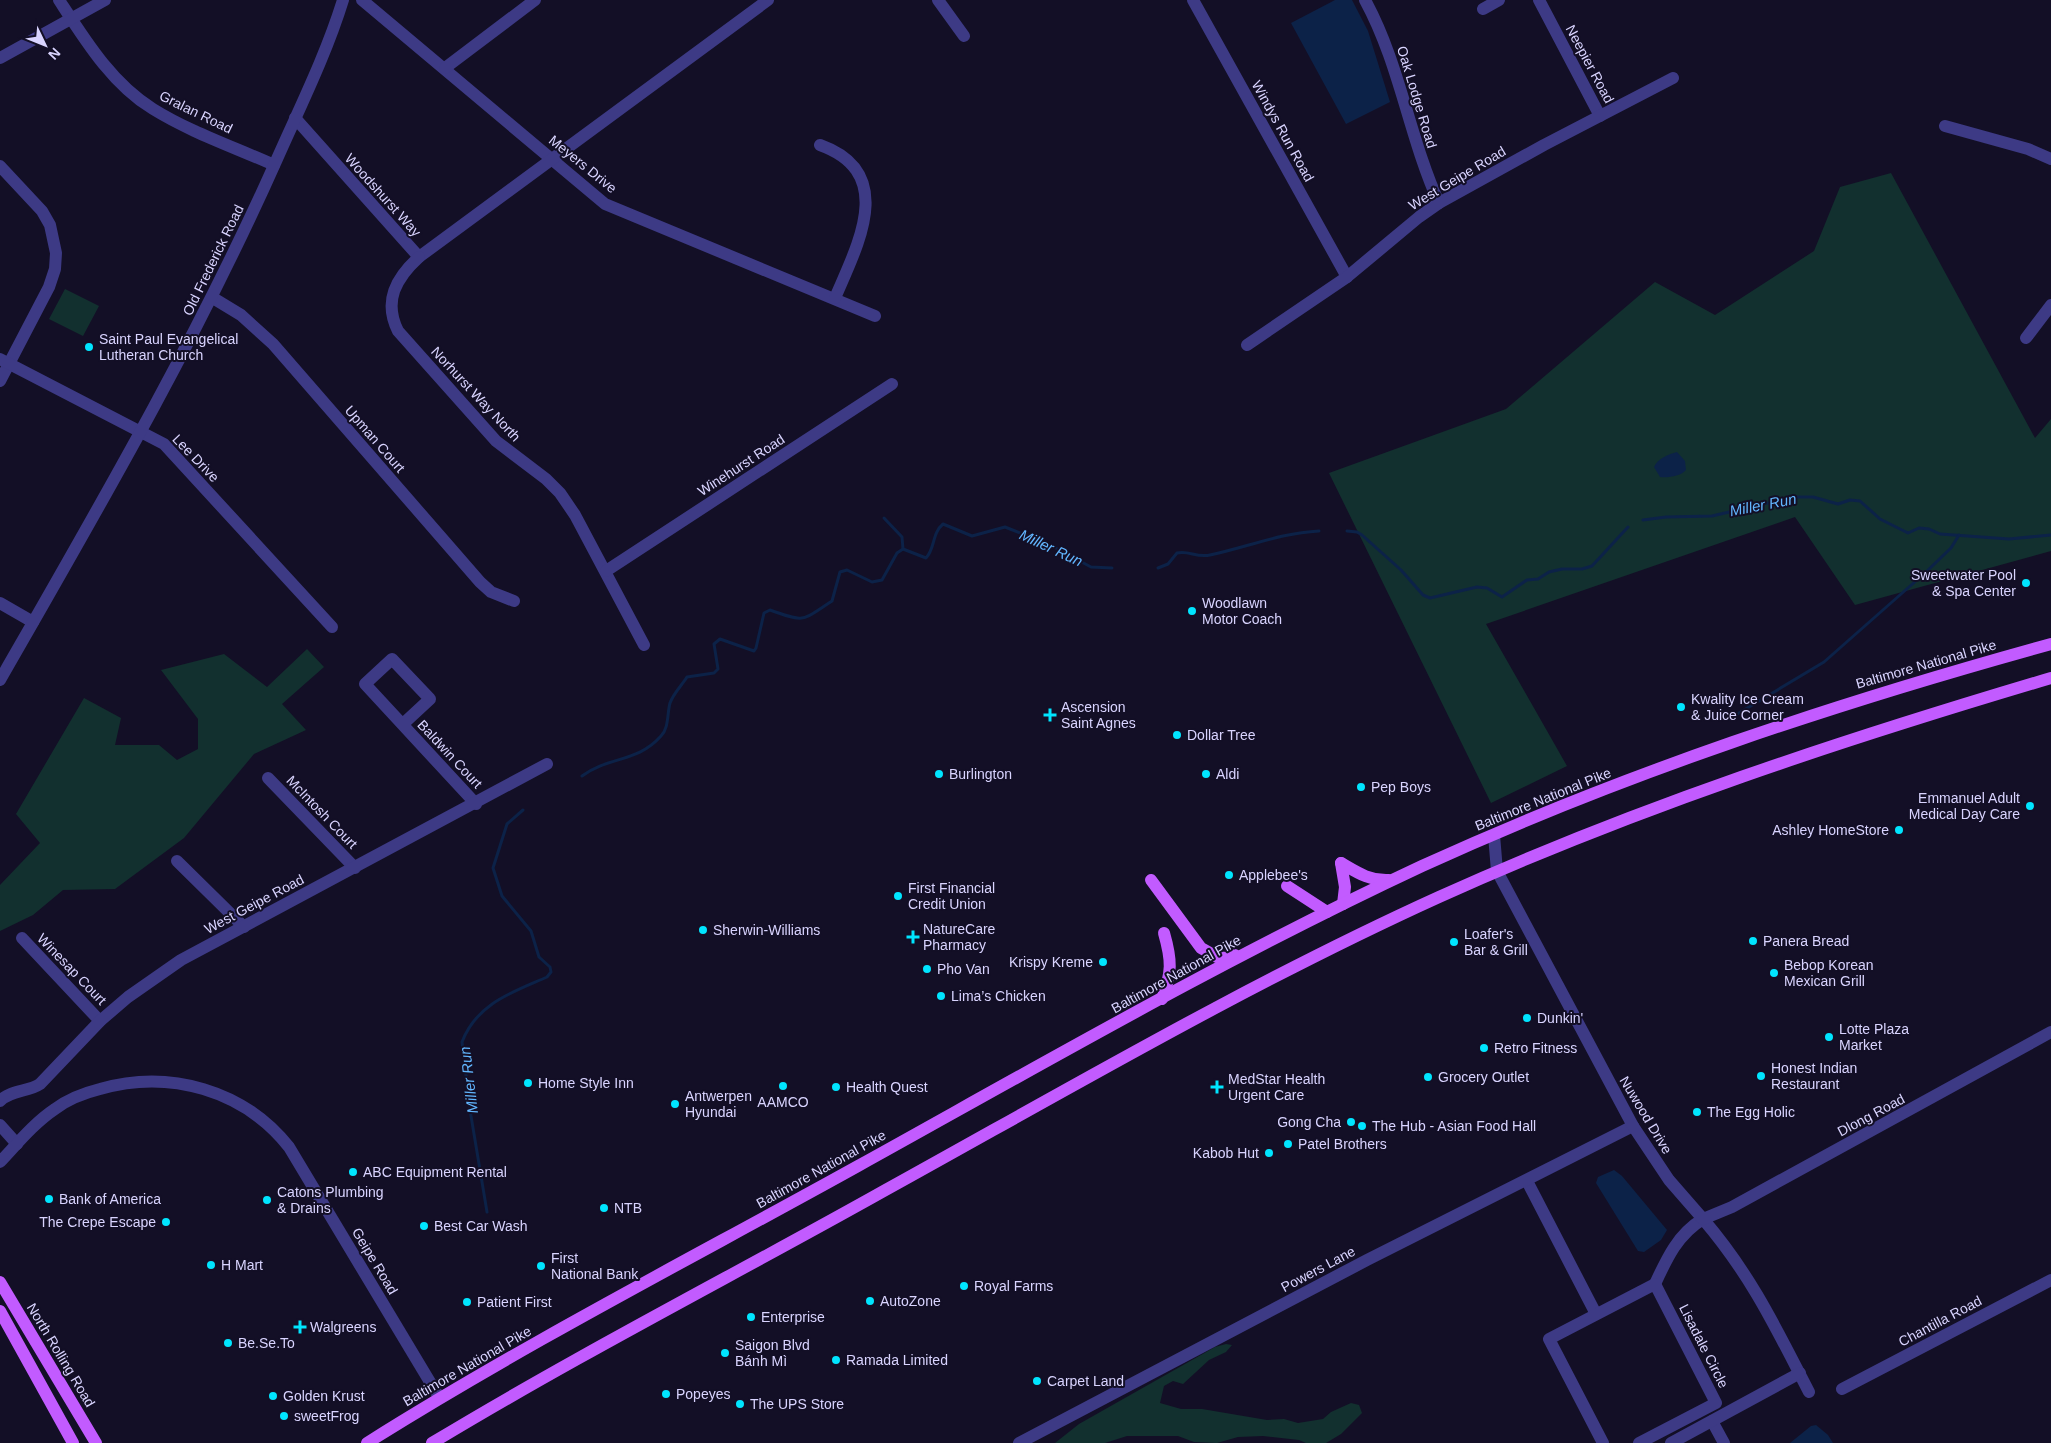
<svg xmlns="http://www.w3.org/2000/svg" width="2051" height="1443" font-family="Helvetica,sans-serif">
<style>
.green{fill:#12302f}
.water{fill:#0c2248}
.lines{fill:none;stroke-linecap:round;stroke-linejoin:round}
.stream{stroke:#0c2248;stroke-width:3}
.minor{stroke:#3d3a85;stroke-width:12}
.tertiary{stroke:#3d3a85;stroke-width:12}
.primary{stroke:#c25bff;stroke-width:12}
.poi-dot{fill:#00e5ff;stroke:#130f26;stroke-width:2}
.labels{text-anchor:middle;stroke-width:4;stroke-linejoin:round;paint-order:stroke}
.street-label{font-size:14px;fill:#d9d4ff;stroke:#130f26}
.poi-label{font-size:14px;fill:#d9d4ff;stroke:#130f26;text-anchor:start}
.water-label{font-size:15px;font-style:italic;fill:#62b6ff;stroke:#130f26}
</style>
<rect width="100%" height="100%" fill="#130f26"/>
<!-- green -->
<g class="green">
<path d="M 1891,173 L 2035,438 L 2051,419 L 2051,551 L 1855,605 L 1795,517 L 1486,624 L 1567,766 L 1491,803 L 1329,473 L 1506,409 L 1655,282 L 1715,315 L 1814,251 L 1840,187 Z"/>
<path d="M 65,289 L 99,306 L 83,336 L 49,319 Z"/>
<path d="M 307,649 L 324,667 L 282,704 L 306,730 L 254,754 L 184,838 L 115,889 L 63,890 L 33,915 L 0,931 L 0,885 L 40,843 L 16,814 L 84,698 L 121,718 L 115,745 L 159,745 L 177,760 L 198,749 L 198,719 L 161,670 L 224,654 L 267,687 Z"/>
<path d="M 1226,1344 L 1232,1345 L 1226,1352 L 1209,1360 L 1183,1384 L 1173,1381 L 1164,1386 L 1160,1403 L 1181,1409 L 1202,1409 L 1267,1420 L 1284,1419 L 1298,1423 L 1323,1419 L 1331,1412 L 1351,1403 L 1359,1405 L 1362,1413 L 1341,1434 L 1326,1443 L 1306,1443 L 1299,1440 L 1263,1436 L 1238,1437 L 1217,1443 L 1194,1442 L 1178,1436 L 1127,1436 L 1105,1443 L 1055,1443 L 1079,1424 L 1215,1347 Z"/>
</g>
<!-- water -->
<g class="water">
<path d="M 1335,0 L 1352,0 L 1368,31 L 1390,102 L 1346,124 L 1291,23 Z"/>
<path d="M 1677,452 L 1685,461 L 1686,470 C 1681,476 1668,478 1660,477 L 1654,467 C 1657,459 1669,454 1677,452 Z"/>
<path d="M 1614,1170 L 1622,1176 L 1667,1230 L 1661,1240 L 1644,1252 L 1638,1251 L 1596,1183 L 1598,1177 Z"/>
<path d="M 1816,1425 L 1828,1435 L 1833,1443 L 1790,1443 L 1811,1426 Z"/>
</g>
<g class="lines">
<!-- stream -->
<g class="stream">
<path d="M 884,518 L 902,537 L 903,549"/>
<path d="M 1643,520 L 1666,517 L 1712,516 L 1794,497 L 1813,497 L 1838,504 L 1850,500 L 1860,501 L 1880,519 L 1908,533 L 1919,528 L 1929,529 L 1940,534 L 2009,539 L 2051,535"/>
<path d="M 1347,531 L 1357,532 L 1362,535 L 1401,570 L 1423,595 L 1430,598 L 1477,587 L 1487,588 L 1502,597 L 1527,580 L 1538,579 L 1549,572 L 1562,569 L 1582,569 L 1592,566 L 1628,527"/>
<path d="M 1158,568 L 1168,564 L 1177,553 C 1189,550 1196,558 1210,555 C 1248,547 1280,533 1319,531"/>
<path d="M 1729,719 L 1824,662 L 1926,572 L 1951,548 L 1959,535"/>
<path d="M 582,776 C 609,756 637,763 661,736 C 669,728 667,714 670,703 C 673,694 682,685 687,677 L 714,673 L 718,669 L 714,644 L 720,639 L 754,651 L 756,648 L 764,613 L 770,610 C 806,623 801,621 832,601 L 840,572 L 847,570 L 872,582 L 882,580 L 897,553 L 903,549 L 926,558 C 935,549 932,533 943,524 L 972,536 L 1005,527 L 1050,545 L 1091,567 L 1112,568"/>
<path d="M 487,1212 L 471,1116 L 462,1042 C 477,1003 513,992 547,977 L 551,972 L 550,967 L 539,957 L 531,931 L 502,896 L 493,868 L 507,824 L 523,810"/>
</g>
<!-- minor -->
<g class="minor">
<path d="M 59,0 C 85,40 112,84 153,109 C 190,132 234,147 274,165"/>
<path d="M 362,0 L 605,204 L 875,316"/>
<path d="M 938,0 L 964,36"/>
<path d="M 1193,0 L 1347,277"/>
<path d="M 1365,0 C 1400,64 1409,137 1439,203"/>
<path d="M 1539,0 L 1600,116"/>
<path d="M 1483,9 L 1499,0"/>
<path d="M 0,58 L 105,0"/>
<path d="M 445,68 L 535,0"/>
<path d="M 295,118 L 419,257 L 768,0"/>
<path d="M 1945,126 L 2028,149 L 2051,159"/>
<path d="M 820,145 C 898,173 857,246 835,298"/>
<path d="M 0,166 L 42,211 L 50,225 L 56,253 L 55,269 L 49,287 L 0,381"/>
<path d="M 419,257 C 396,278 383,301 398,331 L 496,441 L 546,479 L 560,493 L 575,515 L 644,645"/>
<path d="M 213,298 L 241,315 L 273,344 L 480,582 L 491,592 L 514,601"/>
<path d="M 2026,338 L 2051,305"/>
<path d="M 1247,345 L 1347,277 L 1419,217 L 1439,203 L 1544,145 L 1673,78"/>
<path d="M 0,359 L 164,444 L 332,627"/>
<path d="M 606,571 L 892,384"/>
<path d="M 0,603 L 33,622"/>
<path d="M 403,724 L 430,699 L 392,659 L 365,684 L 476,804"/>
<path d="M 268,778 L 355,868"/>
<path d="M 177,861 L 244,927"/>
<path d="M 22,938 L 100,1021"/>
<path d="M 0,1101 C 10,1090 28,1092 40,1084 L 100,1021 L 128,997 L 181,960 L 547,764"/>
<path d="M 0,1125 L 17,1144"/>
<path d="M 0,1162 C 17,1144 34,1123 55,1109 C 68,1099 84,1093 100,1089 C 169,1069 244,1090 289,1147 L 439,1397"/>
<path d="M 1527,1181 L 1596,1314"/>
<path d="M 1655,1284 C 1667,1258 1678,1234 1703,1219 C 1751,1275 1776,1328 1809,1392"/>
<path d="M 1842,1389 L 2051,1280"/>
<path d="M 1712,1421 L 1724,1443"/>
<path d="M 1019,1443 L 1367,1260 L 1633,1126"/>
<path d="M 1603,1443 L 1549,1339 L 1655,1284 L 1716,1403 L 1639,1443"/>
<path d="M 1671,1443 L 1800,1373"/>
</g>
<!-- tertiary -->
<g class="tertiary">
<path d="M 0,680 C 98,509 197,339 277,159 C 300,107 326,55 343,0"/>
<path d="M 1494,835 L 1497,871 L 1633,1126 L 1669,1180 L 1703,1219 L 1732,1207 L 2051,1032"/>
</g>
<!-- primary -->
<g class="primary">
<path d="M 1341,863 C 1358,873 1370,881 1389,880"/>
<path d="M 1341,863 L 1345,887 L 1343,904"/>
<path d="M 1151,880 L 1201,948 L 1217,957 L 1226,958 L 1235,955"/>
<path d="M 1287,886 L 1327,912"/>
<path d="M 1162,999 C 1172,972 1172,961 1164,933"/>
<path d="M 0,1282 L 96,1443"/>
<path d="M 0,1311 L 73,1443"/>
<path d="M 367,1443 C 526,1343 694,1257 858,1166 C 1044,1063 1229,956 1422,866 C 1625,773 1837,703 2051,644"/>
<path d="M 432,1443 C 576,1356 726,1279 873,1197 C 1060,1094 1245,985 1439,897 C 1638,807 1842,740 2051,678"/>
</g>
</g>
<!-- markers -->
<g class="poi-dot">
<circle cx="89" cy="347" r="5"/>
<circle cx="2026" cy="583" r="5"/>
<circle cx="1192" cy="611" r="5"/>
<circle cx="1681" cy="707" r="5"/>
<path d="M1047.5 707.5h5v5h5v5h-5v5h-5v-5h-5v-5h5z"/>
<circle cx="1177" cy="735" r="5"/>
<circle cx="939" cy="774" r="5"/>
<circle cx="1206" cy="774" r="5"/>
<circle cx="1361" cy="787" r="5"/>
<circle cx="2030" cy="806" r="5"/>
<circle cx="1899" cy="830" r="5"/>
<circle cx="1229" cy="875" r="5"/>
<circle cx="898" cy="896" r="5"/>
<circle cx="703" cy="930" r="5"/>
<path d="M910.5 929.5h5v5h5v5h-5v5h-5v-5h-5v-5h5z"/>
<circle cx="1753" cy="941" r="5"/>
<circle cx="1454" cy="942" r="5"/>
<circle cx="1103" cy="962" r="5"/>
<circle cx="927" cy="969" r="5"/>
<circle cx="1774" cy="973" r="5"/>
<circle cx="941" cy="996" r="5"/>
<circle cx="1527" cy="1018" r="5"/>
<circle cx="1829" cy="1037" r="5"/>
<circle cx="1484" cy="1048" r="5"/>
<circle cx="1761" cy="1076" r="5"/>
<circle cx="1428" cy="1077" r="5"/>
<circle cx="528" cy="1083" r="5"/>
<circle cx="783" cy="1086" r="5"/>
<circle cx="836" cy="1087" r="5"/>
<path d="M1214.5 1079.5h5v5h5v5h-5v5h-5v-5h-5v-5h5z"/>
<circle cx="675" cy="1104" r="5"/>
<circle cx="1697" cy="1112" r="5"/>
<circle cx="1351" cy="1122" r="5"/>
<circle cx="1362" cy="1126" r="5"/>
<circle cx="1288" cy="1144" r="5"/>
<circle cx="1269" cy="1153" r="5"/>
<circle cx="353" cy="1172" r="5"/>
<circle cx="49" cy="1199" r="5"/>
<circle cx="267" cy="1200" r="5"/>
<circle cx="604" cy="1208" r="5"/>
<circle cx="166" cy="1222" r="5"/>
<circle cx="424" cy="1226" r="5"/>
<circle cx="211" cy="1265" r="5"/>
<circle cx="541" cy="1266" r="5"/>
<circle cx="964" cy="1286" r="5"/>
<circle cx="870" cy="1301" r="5"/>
<circle cx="467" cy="1302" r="5"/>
<circle cx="751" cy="1317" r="5"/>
<path d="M297.5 1319.5h5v5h5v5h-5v5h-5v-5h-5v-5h5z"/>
<circle cx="228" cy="1343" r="5"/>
<circle cx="725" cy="1353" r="5"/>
<circle cx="836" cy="1360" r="5"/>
<circle cx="1037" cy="1381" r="5"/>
<circle cx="666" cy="1394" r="5"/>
<circle cx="273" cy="1396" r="5"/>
<circle cx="740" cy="1404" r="5"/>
<circle cx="284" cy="1416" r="5"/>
</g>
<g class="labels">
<!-- street labels -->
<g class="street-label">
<text transform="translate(1590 64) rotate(62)" y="5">Neepier Road</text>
<text transform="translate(1417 97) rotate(73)" y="5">Oak Lodge Road</text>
<text transform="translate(196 112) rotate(26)" y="5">Gralan Road</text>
<text transform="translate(1283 131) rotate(61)" y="5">Windys Run Road</text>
<text transform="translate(583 164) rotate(39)" y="5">Meyers Drive</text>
<text transform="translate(1457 178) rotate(-31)" y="5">West Geipe Road</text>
<text transform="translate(383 195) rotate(48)" y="5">Woodshurst Way</text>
<text transform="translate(213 260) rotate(-64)" y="5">Old Frederick Road</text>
<text transform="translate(476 394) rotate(47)" y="5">Norhurst Way North</text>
<text transform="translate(375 439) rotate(49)" y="5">Upman Court</text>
<text transform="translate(196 458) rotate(46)" y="5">Lee Drive</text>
<text transform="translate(741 465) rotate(-33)" y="5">Winehurst Road</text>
<text transform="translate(1926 664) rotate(-16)" y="5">Baltimore National Pike</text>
<text transform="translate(450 754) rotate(47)" y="5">Baldwin Court</text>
<text transform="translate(1543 799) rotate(-22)" y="5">Baltimore National Pike</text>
<text transform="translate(322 812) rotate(46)" y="5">McIntosh Court</text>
<text transform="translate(254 904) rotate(-28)" y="5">West Geipe Road</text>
<text transform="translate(72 969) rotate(46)" y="5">Winesap Court</text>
<text transform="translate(1176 974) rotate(-29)" y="5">Baltimore National Pike</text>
<text transform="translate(1646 1115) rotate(59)" y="5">Nuwood Drive</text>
<text transform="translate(1871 1115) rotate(-28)" y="5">Dlong Road</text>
<text transform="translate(821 1169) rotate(-29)" y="5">Baltimore National Pike</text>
<text transform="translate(375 1261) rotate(59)" y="5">Geipe Road</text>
<text transform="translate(1318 1269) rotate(-28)" y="5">Powers Lane</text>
<text transform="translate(1940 1321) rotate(-28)" y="5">Chantilla Road</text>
<text transform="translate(1704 1346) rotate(63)" y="5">Lisadale Circle</text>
<text transform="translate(61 1355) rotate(59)" y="5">North Rolling Road</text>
<text transform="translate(467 1366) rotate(-30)" y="5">Baltimore National Pike</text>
</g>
<!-- poi labels -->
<g class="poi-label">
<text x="99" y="344">Saint Paul Evangelical<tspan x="99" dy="16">Lutheran Church</tspan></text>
<text x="2016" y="580" text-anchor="end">Sweetwater Pool<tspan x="2016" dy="16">&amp; Spa Center</tspan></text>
<text x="1202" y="608">Woodlawn<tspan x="1202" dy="16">Motor Coach</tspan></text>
<text x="1691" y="704">Kwality Ice Cream<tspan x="1691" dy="16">&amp; Juice Corner</tspan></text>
<text x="1061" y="712">Ascension<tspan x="1061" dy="16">Saint Agnes</tspan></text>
<text x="1187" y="740">Dollar Tree</text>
<text x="949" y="779">Burlington</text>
<text x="1216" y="779">Aldi</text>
<text x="1371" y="792">Pep Boys</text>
<text x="2020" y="803" text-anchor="end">Emmanuel Adult<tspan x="2020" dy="16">Medical Day Care</tspan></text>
<text x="1889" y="835" text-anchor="end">Ashley HomeStore</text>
<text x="1239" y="880">Applebee's</text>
<text x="908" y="893">First Financial<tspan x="908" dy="16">Credit Union</tspan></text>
<text x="923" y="934">NatureCare<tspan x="923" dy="16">Pharmacy</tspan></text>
<text x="713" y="935">Sherwin-Williams</text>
<text x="1464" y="939">Loafer's<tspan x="1464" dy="16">Bar &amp; Grill</tspan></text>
<text x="1763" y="946">Panera Bread</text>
<text x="1093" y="967" text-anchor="end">Krispy Kreme</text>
<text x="1784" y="970">Bebop Korean<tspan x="1784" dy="16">Mexican Grill</tspan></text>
<text x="937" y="974">Pho Van</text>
<text x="951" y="1001">Lima’s Chicken</text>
<text x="1537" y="1023">Dunkin'</text>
<text x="1839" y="1034">Lotte Plaza<tspan x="1839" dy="16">Market</tspan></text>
<text x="1494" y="1053">Retro Fitness</text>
<text x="1771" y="1073">Honest Indian<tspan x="1771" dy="16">Restaurant</tspan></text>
<text x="1438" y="1082">Grocery Outlet</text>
<text x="1228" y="1084">MedStar Health<tspan x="1228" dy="16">Urgent Care</tspan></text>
<text x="538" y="1088">Home Style Inn</text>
<text x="846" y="1092">Health Quest</text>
<text x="685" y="1101">Antwerpen<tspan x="685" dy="16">Hyundai</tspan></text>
<text x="783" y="1107" text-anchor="middle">AAMCO</text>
<text x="1707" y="1117">The Egg Holic</text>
<text x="1341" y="1127" text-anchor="end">Gong Cha</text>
<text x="1372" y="1131">The Hub - Asian Food Hall</text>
<text x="1298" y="1149">Patel Brothers</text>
<text x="1259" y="1158" text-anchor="end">Kabob Hut</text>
<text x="363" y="1177">ABC Equipment Rental</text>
<text x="277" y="1197">Catons Plumbing<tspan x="277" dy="16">&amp; Drains</tspan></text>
<text x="59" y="1204">Bank of America</text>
<text x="614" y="1213">NTB</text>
<text x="156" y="1227" text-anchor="end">The Crepe Escape</text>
<text x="434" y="1231">Best Car Wash</text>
<text x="551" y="1263">First<tspan x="551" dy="16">National Bank</tspan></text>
<text x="221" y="1270">H Mart</text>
<text x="974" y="1291">Royal Farms</text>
<text x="880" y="1306">AutoZone</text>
<text x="477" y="1307">Patient First</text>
<text x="761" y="1322">Enterprise</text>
<text x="310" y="1332">Walgreens</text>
<text x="238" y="1348">Be.Se.To</text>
<text x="735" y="1350">Saigon Blvd<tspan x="735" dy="16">Bánh Mì</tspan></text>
<text x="846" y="1365">Ramada Limited</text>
<text x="1047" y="1386">Carpet Land</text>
<text x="676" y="1399">Popeyes</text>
<text x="283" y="1401">Golden Krust</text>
<text x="750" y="1409">The UPS Store</text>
<text x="294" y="1421">sweetFrog</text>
</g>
<!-- water labels -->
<g class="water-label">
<text transform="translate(1763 505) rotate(-11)" y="5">Miller Run</text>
<text transform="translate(1051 548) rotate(25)" y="5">Miller Run</text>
<text transform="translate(469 1080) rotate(-97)" y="5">Miller Run</text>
</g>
</g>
<!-- north arrow -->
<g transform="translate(45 45) rotate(133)" stroke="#130f26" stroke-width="4" paint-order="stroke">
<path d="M0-4L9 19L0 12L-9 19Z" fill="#d9d4ff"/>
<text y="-8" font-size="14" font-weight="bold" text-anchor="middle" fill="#d9d4ff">N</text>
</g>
</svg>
